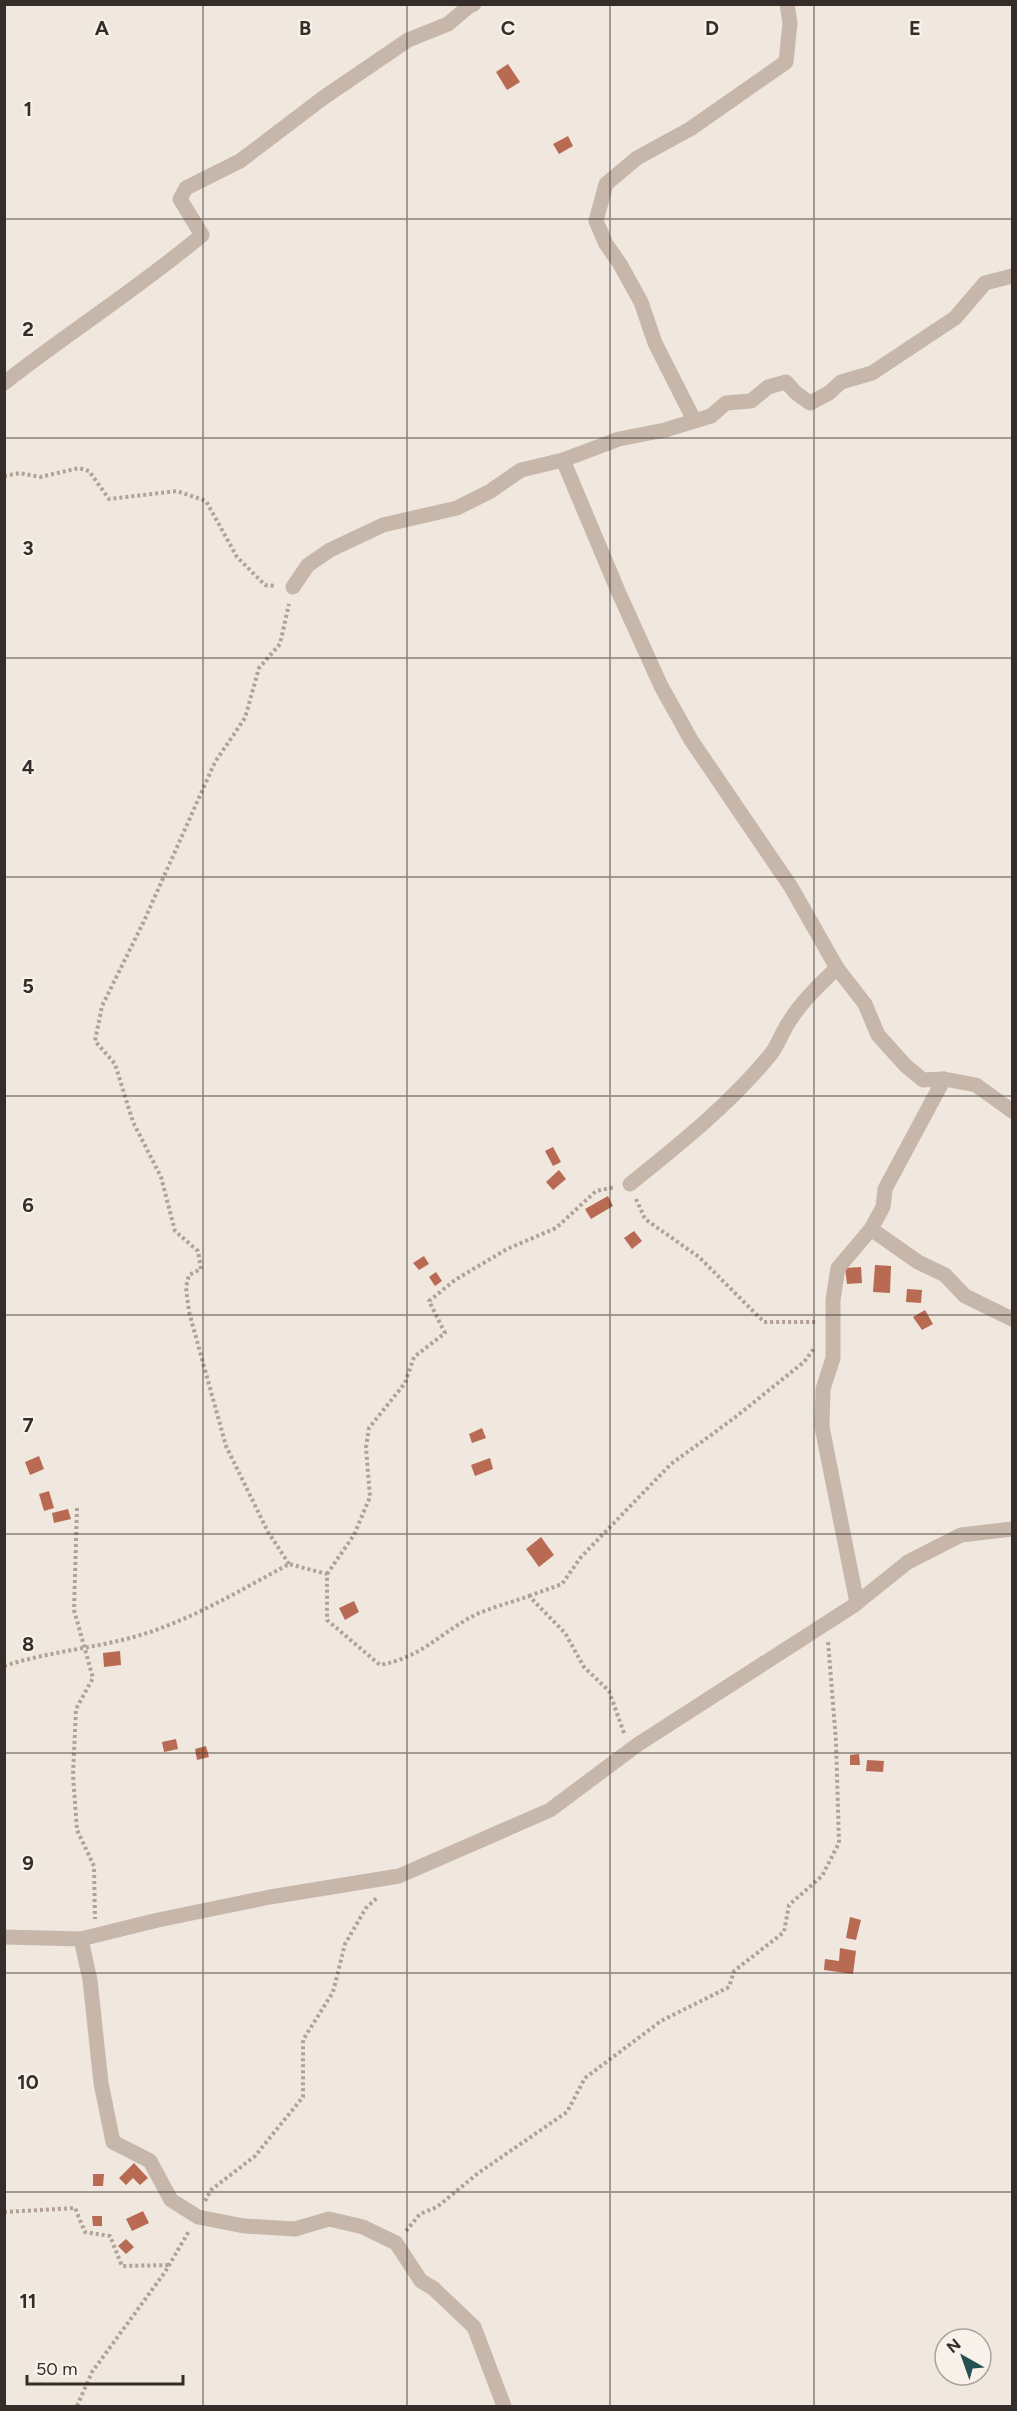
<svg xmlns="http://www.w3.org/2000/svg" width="1017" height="2411" font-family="Figtree,sans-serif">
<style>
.building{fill:#b96a53}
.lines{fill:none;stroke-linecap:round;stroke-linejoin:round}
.path{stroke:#b2a196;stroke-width:4;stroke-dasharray:3 3;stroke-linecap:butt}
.minor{stroke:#c7b7ab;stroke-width:15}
.grid{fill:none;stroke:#352d2a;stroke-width:1.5;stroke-opacity:0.55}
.grid-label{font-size:20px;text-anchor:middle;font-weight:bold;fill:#352d2a;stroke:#f8f1ea;stroke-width:4.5;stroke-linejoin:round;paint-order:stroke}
</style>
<rect width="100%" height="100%" fill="#f0e7de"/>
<!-- building -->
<g class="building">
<path d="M 508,64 L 520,82 L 507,90 L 496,72 Z"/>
<path d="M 568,136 L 573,146 L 559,154 L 553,144 Z"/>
<path d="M 553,1147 L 561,1162 L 553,1166 L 545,1151 Z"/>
<path d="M 559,1170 L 566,1179 L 553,1190 L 546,1182 Z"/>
<path d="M 608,1196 L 613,1206 L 591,1219 L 585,1209 Z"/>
<path d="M 634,1231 L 642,1241 L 632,1249 L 624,1238 Z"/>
<path d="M 424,1256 L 429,1264 L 419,1270 L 413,1263 Z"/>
<path d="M 875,1265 L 891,1266 L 890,1293 L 873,1292 Z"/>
<path d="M 861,1267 L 862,1283 L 847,1284 L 845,1268 Z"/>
<path d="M 436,1272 L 442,1281 L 435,1286 L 429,1277 Z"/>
<path d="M 907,1289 L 922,1290 L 921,1303 L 906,1302 Z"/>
<path d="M 925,1310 L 933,1324 L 922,1330 L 913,1317 Z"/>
<path d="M 482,1428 L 486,1438 L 472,1443 L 469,1434 Z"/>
<path d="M 39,1456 L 44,1469 L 30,1475 L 25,1462 Z"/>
<path d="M 490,1458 L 493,1469 L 475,1476 L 471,1465 Z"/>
<path d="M 49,1491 L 54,1508 L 44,1511 L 39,1494 Z"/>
<path d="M 68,1509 L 71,1519 L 54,1523 L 52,1513 Z"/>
<path d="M 541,1537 L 554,1555 L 539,1567 L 526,1549 Z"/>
<path d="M 354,1601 L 359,1612 L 345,1620 L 339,1608 Z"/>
<path d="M 120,1651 L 121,1665 L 104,1667 L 103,1653 Z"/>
<path d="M 176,1739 L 178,1749 L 164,1752 L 162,1742 Z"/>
<path d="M 206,1746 L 209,1757 L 197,1760 L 195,1749 Z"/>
<path d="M 859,1754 L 860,1765 L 850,1765 L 850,1755 Z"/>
<path d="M 867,1760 L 884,1761 L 883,1772 L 866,1771 Z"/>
<path d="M 850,1917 L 861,1920 L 856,1940 L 846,1938 Z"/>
<path d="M 840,1948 L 856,1951 L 853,1974 L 824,1970 L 825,1959 L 839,1961 Z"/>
<path d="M 134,2163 L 148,2178 L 140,2185 L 133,2178 L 126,2185 L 119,2178 Z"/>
<path d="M 93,2174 L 104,2174 L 103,2186 L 93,2186 Z"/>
<path d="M 143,2211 L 149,2223 L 132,2231 L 126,2219 Z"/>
<path d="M 92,2216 L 102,2216 L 102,2226 L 93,2226 Z"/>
<path d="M 126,2239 L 134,2247 L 126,2254 L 118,2246 Z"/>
</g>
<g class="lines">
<!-- path -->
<g class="path">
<path d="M 4,476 L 20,473 L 40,477 L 79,468 L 89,471 L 109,499 L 177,491 L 206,501 L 237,557 L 265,585 L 276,586"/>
<path d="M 636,1199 L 645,1219 L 699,1257 L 764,1322 L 816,1322"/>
<path d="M 77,1508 L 74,1610 L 93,1678 L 76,1709 L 73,1775 L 77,1830 L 94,1866 L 95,1919"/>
<path d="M 289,1564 L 268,1532 L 226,1446 L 189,1312 L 186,1287 L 189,1275 L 201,1269 L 198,1251 L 175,1231 L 161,1177 L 133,1122 L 115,1064 L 95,1041 L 102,1006 L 144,921 L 215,762 L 245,718 L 259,668 L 280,644 L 289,604"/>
<path d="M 327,1574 L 354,1535 L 370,1497 L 366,1447 L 369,1428 L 405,1383 L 414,1357 L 445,1333 L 429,1301 L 455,1280 L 507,1249 L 556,1228 L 596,1191 L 615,1187"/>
<path d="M 529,1596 L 562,1584 L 581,1557 L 671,1464 L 733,1419 L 804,1362 L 815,1347"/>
<path d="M 4,1666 C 44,1653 86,1649 126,1639 C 183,1625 237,1592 289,1564 L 327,1574 L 327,1620 L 380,1665 C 421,1657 437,1636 471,1617 C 488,1608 510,1603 529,1596 L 565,1633 L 584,1667 L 609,1691 L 624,1733"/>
<path d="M 205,2201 L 211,2190 L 255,2156 L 303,2097 L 303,2040 L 333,1992 L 345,1944 L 366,1908 L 377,1898"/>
<path d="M 4,2212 L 75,2208 L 85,2232 L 110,2236 L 122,2266 L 169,2265"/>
<path d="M 406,2231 L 420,2214 L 437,2207 L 477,2174 L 567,2112 L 585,2078 L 661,2021 L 729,1987 L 734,1971 L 784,1932 L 789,1905 L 822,1876 L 839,1843 L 836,1741 L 828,1641"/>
<path d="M 77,2406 L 92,2372 L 165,2272 L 189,2231"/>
</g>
<!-- minor -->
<g class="minor">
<path d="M 4,383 C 69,332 139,288 202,235 L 180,199 L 186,188 L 240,161 L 323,98 L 408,40 L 448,24 L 468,7 L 474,4"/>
<path d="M 694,420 L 655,343 L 641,302 L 620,264 L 606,244 L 596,221 L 606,184 L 637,158 L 690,129 L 786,62 L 790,23 L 787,4"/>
<path d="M 563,460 L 618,591 L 661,686 L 691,740 L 791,887 L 837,968 L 865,1004 L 878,1035 L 906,1066 L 923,1080 L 944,1079 L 976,1085 L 1012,1111"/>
<path d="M 293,587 L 308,565 L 330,550 L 383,525 L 457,508 L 489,492 L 521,470 L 563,460 L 619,439 L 665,430 L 711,416 L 726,403 L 751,401 L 768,387 L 786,382 L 796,393 L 810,403 L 829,393 L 841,382 L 872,373 L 955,318 L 985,283 L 1012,276"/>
<path d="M 630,1184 C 680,1144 730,1104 771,1054 C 778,1045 782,1032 789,1022 C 801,1002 820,984 837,968"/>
<path d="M 871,1229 L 918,1262 L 945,1275 L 965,1296 L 1012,1319"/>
<path d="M 857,1603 L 822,1427 L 823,1389 L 833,1358 L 833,1300 L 838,1268 L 871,1229 L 883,1207 L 885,1189 L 944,1079"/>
<path d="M 4,1937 L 81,1939 L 158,1920 L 270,1897 L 399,1876 L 550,1810 L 637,1745 L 853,1606 L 908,1562 L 961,1535 L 1012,1529"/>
<path d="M 81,1939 L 90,1980 L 101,2083 L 113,2142 L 150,2161 L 171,2200 L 198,2217 L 244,2226 L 295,2229 L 329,2219 L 363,2227 L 396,2243 L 421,2281 L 433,2288 L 474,2327 L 504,2406"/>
</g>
</g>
<!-- grid -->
<path class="grid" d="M 203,4 L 203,2406M 407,4 L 407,2406M 610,4 L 610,2406M 814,4 L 814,2406M 4,219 L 1012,219M 4,438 L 1012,438M 4,658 L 1012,658M 4,877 L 1012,877M 4,1096 L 1012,1096M 4,1315 L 1012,1315M 4,1534 L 1012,1534M 4,1753 L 1012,1753M 4,1973 L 1012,1973M 4,2192 L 1012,2192"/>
<g class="grid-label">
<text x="102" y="35">A</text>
<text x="305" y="35">B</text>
<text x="508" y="35">C</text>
<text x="712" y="35">D</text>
<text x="915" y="35">E</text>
<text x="28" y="116">1</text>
<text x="28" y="336">2</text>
<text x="28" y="555">3</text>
<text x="28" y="774">4</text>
<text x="28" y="993">5</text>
<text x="28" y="1212">6</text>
<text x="28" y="1432">7</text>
<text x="28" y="1651">8</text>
<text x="28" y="1870">9</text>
<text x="28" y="2089">10</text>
<text x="28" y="2308">11</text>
</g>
<!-- border -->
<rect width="1017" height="2411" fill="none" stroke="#352d2a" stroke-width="12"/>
<!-- north arrow -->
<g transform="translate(963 2357) rotate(320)"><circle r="28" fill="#f8f1ea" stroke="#aaa39d" stroke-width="1.5"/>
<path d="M0-4.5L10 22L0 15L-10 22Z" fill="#245052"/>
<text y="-9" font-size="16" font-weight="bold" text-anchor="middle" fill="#352d2a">N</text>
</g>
<!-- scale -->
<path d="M27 2375v9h156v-9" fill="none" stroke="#352d2a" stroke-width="3"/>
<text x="36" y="2375" font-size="18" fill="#352d2a" stroke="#f8f1ea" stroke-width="4.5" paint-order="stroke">50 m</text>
</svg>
